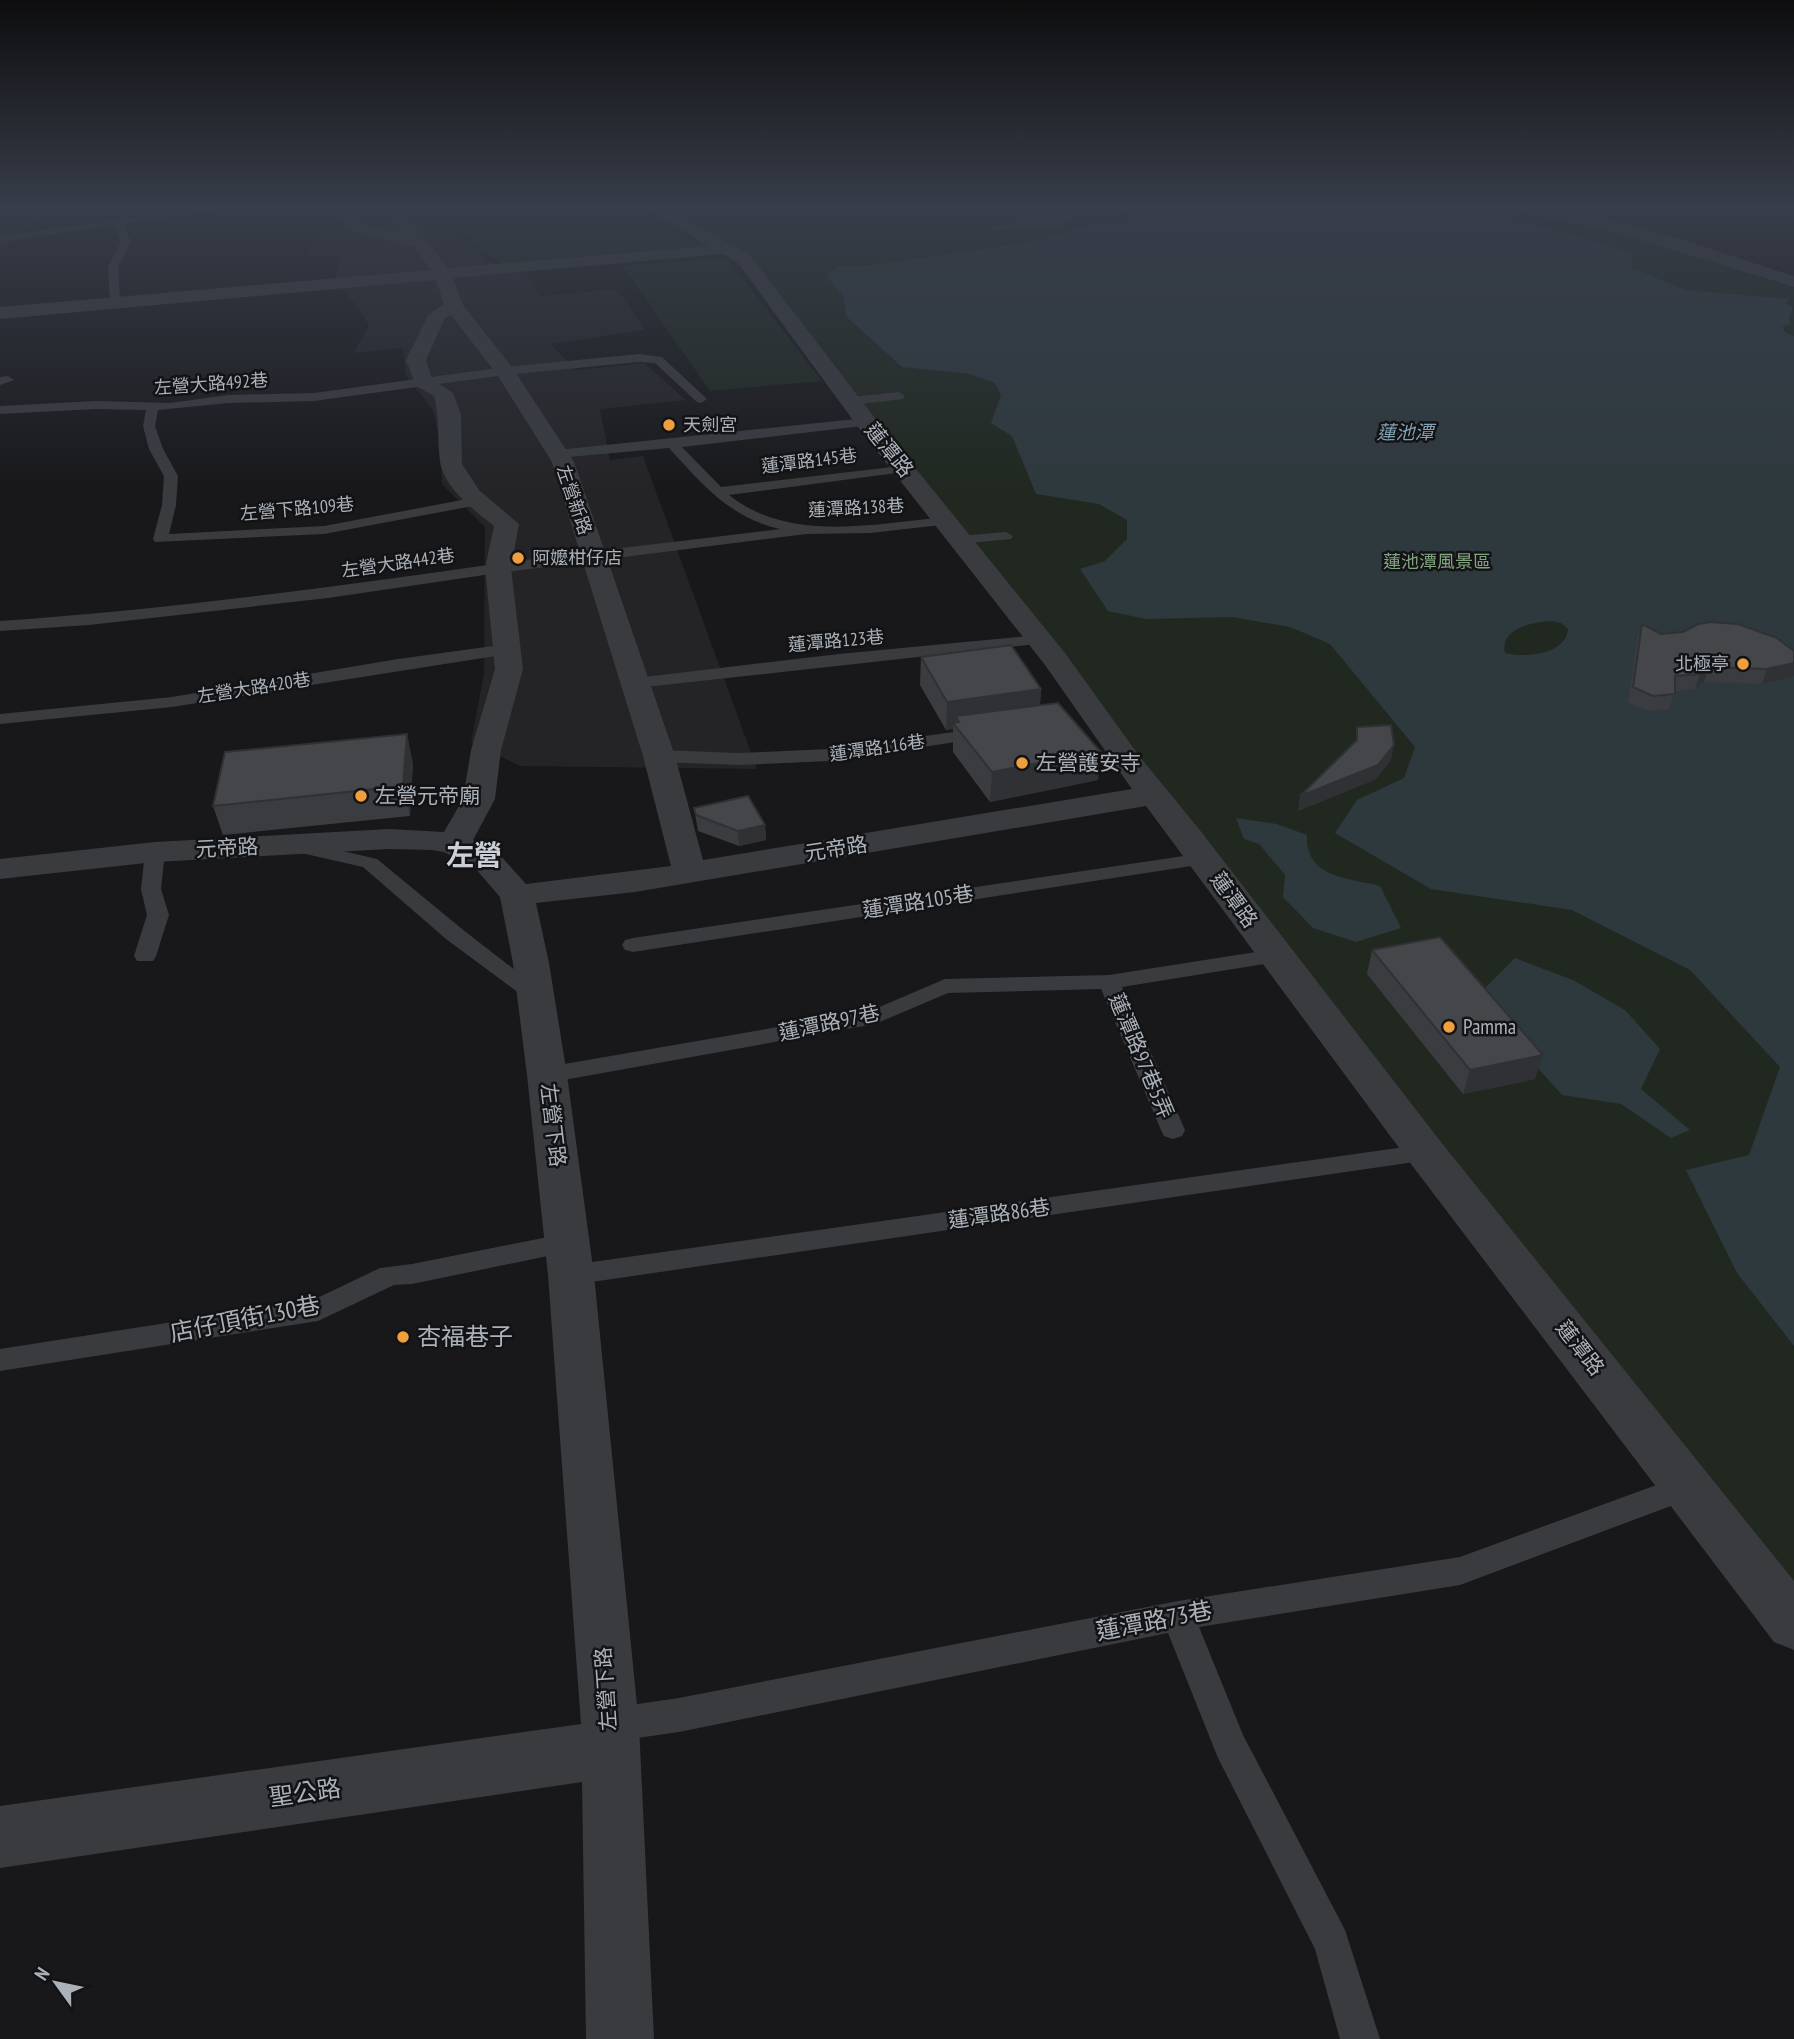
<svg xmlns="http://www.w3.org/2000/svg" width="1794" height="2039" font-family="'PT Sans Narrow','Noto Sans TC',sans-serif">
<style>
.built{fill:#242427}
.green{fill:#202820}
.water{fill:#2e393e;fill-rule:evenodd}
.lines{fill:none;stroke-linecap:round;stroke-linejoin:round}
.lane{fill:#393b3f;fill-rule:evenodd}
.street{fill:#393b3f;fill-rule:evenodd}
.wall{fill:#3a3c40}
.shaded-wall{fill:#303134}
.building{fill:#44464a;stroke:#303134;stroke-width:2}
.poi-dot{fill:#ef9f3b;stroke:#131315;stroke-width:2.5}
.labels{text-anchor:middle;stroke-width:5;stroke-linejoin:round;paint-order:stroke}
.far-street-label{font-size:18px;fill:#aab1b9;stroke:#131315}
.far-poi-label{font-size:18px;fill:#aab1b9;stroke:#131315;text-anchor:start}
.far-park-label{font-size:18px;fill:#83a482;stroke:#131315}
.far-water-label{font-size:19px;font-style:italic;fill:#82a2b3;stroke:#131315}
.street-label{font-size:21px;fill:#aab1b9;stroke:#131315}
.poi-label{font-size:21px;fill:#aab1b9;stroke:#131315;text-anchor:start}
.near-street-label{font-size:24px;fill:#aab1b9;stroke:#131315}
.near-poi-label{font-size:24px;fill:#aab1b9;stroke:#131315;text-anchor:start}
.district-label{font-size:28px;font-weight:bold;fill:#cbcfd6;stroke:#131315}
</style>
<rect width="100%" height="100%" fill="#18181a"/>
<!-- built -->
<g class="built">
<path d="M 0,206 L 57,206 L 0,250 Z"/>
<path d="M 354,206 L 423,206 L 488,261 L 527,274 L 541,296 L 617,289 L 645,330 L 550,344 L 577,370 L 644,363 L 686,400 L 600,409 L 610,460 L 643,456 L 757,769 L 520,766 L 471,742 L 484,674 L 485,527 L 442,484 L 440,442 L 433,410 L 406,376 L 403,348 L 354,353 L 369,325 L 336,277 L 340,257 L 308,255 L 328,217 L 350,214 Z"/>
</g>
<!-- green -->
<g class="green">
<path d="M 430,206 L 628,206 L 702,246 L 501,264 Z"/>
<path d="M 655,206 L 1503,206 L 1627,234 L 1794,288 L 1794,1594 L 747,255 Z"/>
<path d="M 709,259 L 728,260 L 822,381 L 710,391 L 623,266 Z"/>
</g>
<!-- water -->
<g class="water">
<path d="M 1068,206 L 1081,207 L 1072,213 L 1077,215 L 1061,228 C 1037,227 1016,232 991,230 L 990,227 L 1009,223 L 1023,215 Z"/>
<path d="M 1104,206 L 1409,206 L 1521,221 L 1632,253 L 1632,268 L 1686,290 L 1790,299 L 1785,303 L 1793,308 L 1789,317 L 1791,324 L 1782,327 L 1786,333 L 1794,336 L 1794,1346 L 1737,1273 L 1686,1170 L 1749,1155 L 1780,1067 L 1690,970 L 1572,910 L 1431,889 L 1335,833 L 1357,800 L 1404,778 L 1415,747 L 1330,644 L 1290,627 L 1232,617 L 1146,619 L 1108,611 L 1080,569 L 1105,561 L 1127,539 L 1127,520 L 1099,504 L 1036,494 L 1012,436 L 991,423 L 1001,395 L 995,383 L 970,374 L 902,367 L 846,316 L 844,297 L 827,277 L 837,266 L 872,265 L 1033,242 L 1088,225 L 1125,221 L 1133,218 L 1129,213 ZM 1551,621 L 1561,623 L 1568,629 C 1566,655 1524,658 1505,653 C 1499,628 1534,622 1551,621 Z"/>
<path d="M 1236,818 L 1277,824 L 1307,835 C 1305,878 1348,878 1380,886 L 1401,928 L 1356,942 L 1313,928 L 1283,897 L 1285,875 L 1259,844 L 1244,839 Z"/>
<path d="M 1515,958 L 1573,980 L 1625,1010 L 1660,1049 L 1641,1089 L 1690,1130 L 1671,1138 L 1621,1104 L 1562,1095 L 1475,998 Z"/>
</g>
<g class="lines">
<!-- lane -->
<g class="lane">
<path d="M 209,206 L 233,206 L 124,224 L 131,242 L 118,267 L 120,302 L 115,305 L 110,302 L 108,267 L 121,242 L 115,225 L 0,242 L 0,236 Z"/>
<path d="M 691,207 L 696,210 L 694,212 L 664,217 L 659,214 Z"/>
<path d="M 639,354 L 662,357 L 707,399 L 701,403 L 697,402 L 655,363 L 639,362 L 505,375 L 314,401 L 228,403 L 158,410 L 155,426 L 163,449 L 178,476 L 176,505 L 169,534 L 324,526 L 478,497 L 485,501 L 478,505 L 324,534 L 155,542 L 153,539 L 162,505 L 164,476 L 149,449 L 143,426 L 146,410 L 96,409 L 0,414 L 0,406 L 96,401 L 170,403 L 228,395 L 314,393 L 505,367 Z"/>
<path d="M 0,377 L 8,376 L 14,380 L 0,385 Z"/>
<path d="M 899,392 L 905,396 L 903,399 L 851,405 L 845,401 L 851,397 Z"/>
<path d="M 866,418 L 871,419 L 871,425 L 682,447 L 721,487 L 909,465 L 909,471 L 904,472 L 729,495 C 789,543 874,524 945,517 L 950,518 L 952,521 L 950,524 L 870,533 L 806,534 L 498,573 L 328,598 L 89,625 L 0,631 L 0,621 C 166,610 331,587 495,564 C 590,551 685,541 780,529 C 730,518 702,484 669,448 L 557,458 L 550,454 L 557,450 Z"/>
<path d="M 1006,532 L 1013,536 L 1011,539 L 959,544 L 952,540 L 959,536 Z"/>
<path d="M 1040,635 L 1046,637 L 1048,640 L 1046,643 L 636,688 L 627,683 L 636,678 L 839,654 Z"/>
<path d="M 508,644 L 516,649 L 514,653 L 172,707 L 0,724 L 0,714 L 172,697 L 398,659 Z"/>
<path d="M 983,728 L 992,733 L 989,737 L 830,761 L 739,765 L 659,762 L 650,756 L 659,750 L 739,753 L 830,749 Z"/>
<path d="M 295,840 L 377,859 L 462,929 L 546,994 L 543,999 L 527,999 L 446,939 L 363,867 L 288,850 L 285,846 L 288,842 Z"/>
<path d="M 155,846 L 162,848 L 165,852 L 161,889 L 169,915 L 156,956 L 153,961 L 137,961 L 134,956 L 147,915 L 141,889 L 145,852 L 148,848 Z"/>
<path d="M 1204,853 L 1211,855 L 1214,859 L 1211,863 L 633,952 L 625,950 L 622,945 L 625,940 L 633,938 Z"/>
<path d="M 1275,949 L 1283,951 L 1286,956 L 1283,961 L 1122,987 L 1185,1130 L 1182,1136 L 1173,1139 L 1164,1136 L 1161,1130 L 1101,989 L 948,993 L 875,1024 L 547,1083 L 539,1081 L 535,1075 L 539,1069 L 547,1067 L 870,1011 L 945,979 L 1109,975 Z"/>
<path d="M 1426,1144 L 1435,1147 L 1438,1153 L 1435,1159 L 571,1285 L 561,1282 L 558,1275 L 561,1268 L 571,1265 Z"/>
<path d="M 568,1233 L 577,1236 L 581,1243 L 577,1250 L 412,1284 L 394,1285 L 318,1321 L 0,1371 L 0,1349 L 313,1300 L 380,1268 L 412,1264 Z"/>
<path d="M 1689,1473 L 1700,1477 L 1704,1486 L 1700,1495 L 1460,1585 L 1199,1627 L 1243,1735 L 1345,1930 L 1380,2039 L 1340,2039 L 1315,1949 L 1218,1758 L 1168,1633 L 679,1732 L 610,1742 L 598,1737 L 593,1725 L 598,1713 L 610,1708 L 679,1698 L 1178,1601 L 1460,1557 Z"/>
</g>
<!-- street -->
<g class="street">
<path d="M 337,206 L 353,206 L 352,213 L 367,225 L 405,234 L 384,206 L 400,206 L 448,268 L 708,246 L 641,206 L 660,206 L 750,255 L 874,417 L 1065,653 L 1140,757 L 1199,829 L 1441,1142 L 1794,1581 L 1794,1650 L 1774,1642 L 1411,1164 L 1146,806 L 635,892 L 536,903 L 549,963 L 567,1075 L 594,1275 L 639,1725 L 654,2039 L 586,2039 L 582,1782 L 0,1868 L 0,1806 L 581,1724 L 548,1275 L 527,1075 L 513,963 L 500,897 L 475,868 L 444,852 L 432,850 L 389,849 L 155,862 L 0,879 L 0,859 L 155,842 L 389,829 L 444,832 L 463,799 L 471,750 L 495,669 L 485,568 L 494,526 C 475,511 443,487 440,461 C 437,438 440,418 434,396 L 416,386 L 406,360 L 428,315 L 444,304 L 436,280 L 0,319 L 0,307 L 431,270 L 414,247 L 355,231 L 338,217 ZM 723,254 L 738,263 L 858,427 L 1045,665 L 1132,789 L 703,860 L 675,756 L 574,462 L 512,367 L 463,305 L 453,278 ZM 451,315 L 496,373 L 552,462 L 643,756 L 671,866 L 526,884 L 499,854 L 473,840 L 495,799 L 501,750 L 523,669 L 511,568 L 519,524 L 479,490 L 462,464 L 461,415 L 453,393 L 432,379 L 426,360 L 445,318 Z"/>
<path d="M 1508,206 C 1596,205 1709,250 1794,276 L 1794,287 L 1615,232 L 1516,211 Z"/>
</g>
</g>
<!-- wall -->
<g class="wall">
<path d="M 1642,624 L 1661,634 L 1794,651 L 1762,684 L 1704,682 L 1695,689 L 1675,691 L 1669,709 L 1648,711 L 1628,702 L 1637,639 Z"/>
<path d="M 921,657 L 1041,689 L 1040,705 L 1100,751 L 1098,780 L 990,802 L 953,752 L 953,729 L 946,730 L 920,685 Z"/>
<path d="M 413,763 L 410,816 L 223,835 L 213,806 Z"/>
<path d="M 694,808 L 765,825 L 766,840 L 739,846 L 698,831 Z"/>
<path d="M 1372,950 L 1535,1079 L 1463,1094 L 1367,974 Z"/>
</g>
<!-- shaded-wall -->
<g class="shaded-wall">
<path d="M 1794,663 L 1794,676 L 1762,684 L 1767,669 Z"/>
<path d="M 1709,667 L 1704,682 L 1695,689 L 1700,674 Z"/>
<path d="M 1041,689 L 1039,717 L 959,722 L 956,716 L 956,726 L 953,723 L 953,729 L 946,730 L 947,702 Z"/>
<path d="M 407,734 L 413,763 L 410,816 L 403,786 Z"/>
<path d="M 1394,745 L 1391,760 L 1375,780 L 1298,811 L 1300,796 Z"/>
<path d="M 1100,751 L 1098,780 L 990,802 L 992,772 Z"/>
<path d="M 765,825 L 766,840 L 739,846 L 738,831 Z"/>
<path d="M 1543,1055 L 1535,1079 L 1463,1094 L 1470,1070 Z"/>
</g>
<!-- building -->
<g class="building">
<path d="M 1710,622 L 1738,624 L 1777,638 L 1794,651 L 1794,663 L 1767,669 L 1709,667 L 1700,674 L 1675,676 L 1675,694 L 1653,696 L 1633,687 L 1642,624 L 1661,634 L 1683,632 L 1698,624 Z"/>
<path d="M 1011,645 L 1041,689 L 947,702 L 921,657 Z"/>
<path d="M 1058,703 L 1100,751 L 992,772 L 953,723 L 959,722 L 956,716 Z"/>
<path d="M 1391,725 L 1394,745 L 1378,765 L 1300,796 L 1357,740 L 1357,727 Z"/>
<path d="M 407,734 L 403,786 L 213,806 L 225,752 Z"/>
<path d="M 748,796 L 765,825 L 738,831 L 696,815 L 694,808 Z"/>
<path d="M 1440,937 L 1543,1055 L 1470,1070 L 1372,950 Z"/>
</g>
<!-- sky -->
<linearGradient id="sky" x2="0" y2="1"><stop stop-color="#0d0d0e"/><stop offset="0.42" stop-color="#373d49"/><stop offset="1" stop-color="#373d49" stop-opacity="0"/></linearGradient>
<rect width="1794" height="491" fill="url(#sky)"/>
<!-- markers -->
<g class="poi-dot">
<circle cx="669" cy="425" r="7"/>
<circle cx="518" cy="558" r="7"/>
<circle cx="1743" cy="664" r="7"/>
<circle cx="1022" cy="763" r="7"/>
<circle cx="361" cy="796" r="7"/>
<circle cx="1449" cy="1027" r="7"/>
<circle cx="403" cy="1337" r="7"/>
</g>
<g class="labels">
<!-- far-street labels -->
<g class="far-street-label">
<text transform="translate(211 384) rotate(-4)" y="6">左營大路492巷</text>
<text transform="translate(809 461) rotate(-7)" y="6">蓮潭路145巷</text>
<text transform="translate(574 500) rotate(71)" y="6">左營新路</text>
<text transform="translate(856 508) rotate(-3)" y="6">蓮潭路138巷</text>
<text transform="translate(297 509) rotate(-5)" y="6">左營下路109巷</text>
<text transform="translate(398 563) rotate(-8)" y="6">左營大路442巷</text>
<text transform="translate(836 641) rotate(-5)" y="6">蓮潭路123巷</text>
<text transform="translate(254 688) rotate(-9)" y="6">左營大路420巷</text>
<text transform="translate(877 748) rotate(-8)" y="6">蓮潭路116巷</text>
</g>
<!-- far-poi labels -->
<g class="far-poi-label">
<text x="683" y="431">天劍宮</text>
<text x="532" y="564">阿嬤柑仔店</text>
<text x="1729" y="670" text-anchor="end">北極亭</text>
</g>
<!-- far-park labels -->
<g class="far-park-label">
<text x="1437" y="568">蓮池潭風景區</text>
</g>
<!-- far-water labels -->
<g class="far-water-label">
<text x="1405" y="439">蓮池潭</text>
</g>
<!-- street labels -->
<g class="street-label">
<text transform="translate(889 450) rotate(51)" y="7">蓮潭路</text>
<text transform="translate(227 848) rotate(-3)" y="7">元帝路</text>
<text transform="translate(836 849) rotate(-9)" y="7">元帝路</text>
<text transform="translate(1234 900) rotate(54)" y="7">蓮潭路</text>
<text transform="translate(918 902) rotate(-9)" y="7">蓮潭路105巷</text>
<text transform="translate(829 1023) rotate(-12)" y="7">蓮潭路97巷</text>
<text transform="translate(1141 1056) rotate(67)" y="7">蓮潭路97巷5弄</text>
<text transform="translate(553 1125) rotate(83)" y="7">左營下路</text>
<text transform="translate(999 1214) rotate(-8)" y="7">蓮潭路86巷</text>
<text transform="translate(1580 1348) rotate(52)" y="7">蓮潭路</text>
<text transform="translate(606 1689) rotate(-94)" y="7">左營下路</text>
</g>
<!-- poi labels -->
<g class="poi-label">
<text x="1036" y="770">左營護安寺</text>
<text x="375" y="803">左營元帝廟</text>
<text x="1463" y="1034">Pamma</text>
</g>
<!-- near-street labels -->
<g class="near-street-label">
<text transform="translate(245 1319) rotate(-11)" y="8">店仔頂街130巷</text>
<text transform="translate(1154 1621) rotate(-11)" y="8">蓮潭路73巷</text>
<text transform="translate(305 1793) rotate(-8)" y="8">聖公路</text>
</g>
<!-- near-poi labels -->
<g class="near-poi-label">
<text x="417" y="1345">杏福巷子</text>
</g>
<!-- district labels -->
<g class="district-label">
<text x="474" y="865">左營</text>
</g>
</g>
<!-- north arrow -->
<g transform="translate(56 1983) rotate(303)" stroke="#131315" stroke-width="5" paint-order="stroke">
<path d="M0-5L12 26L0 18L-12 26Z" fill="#aab1b9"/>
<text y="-10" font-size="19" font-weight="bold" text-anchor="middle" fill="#aab1b9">N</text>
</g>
</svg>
